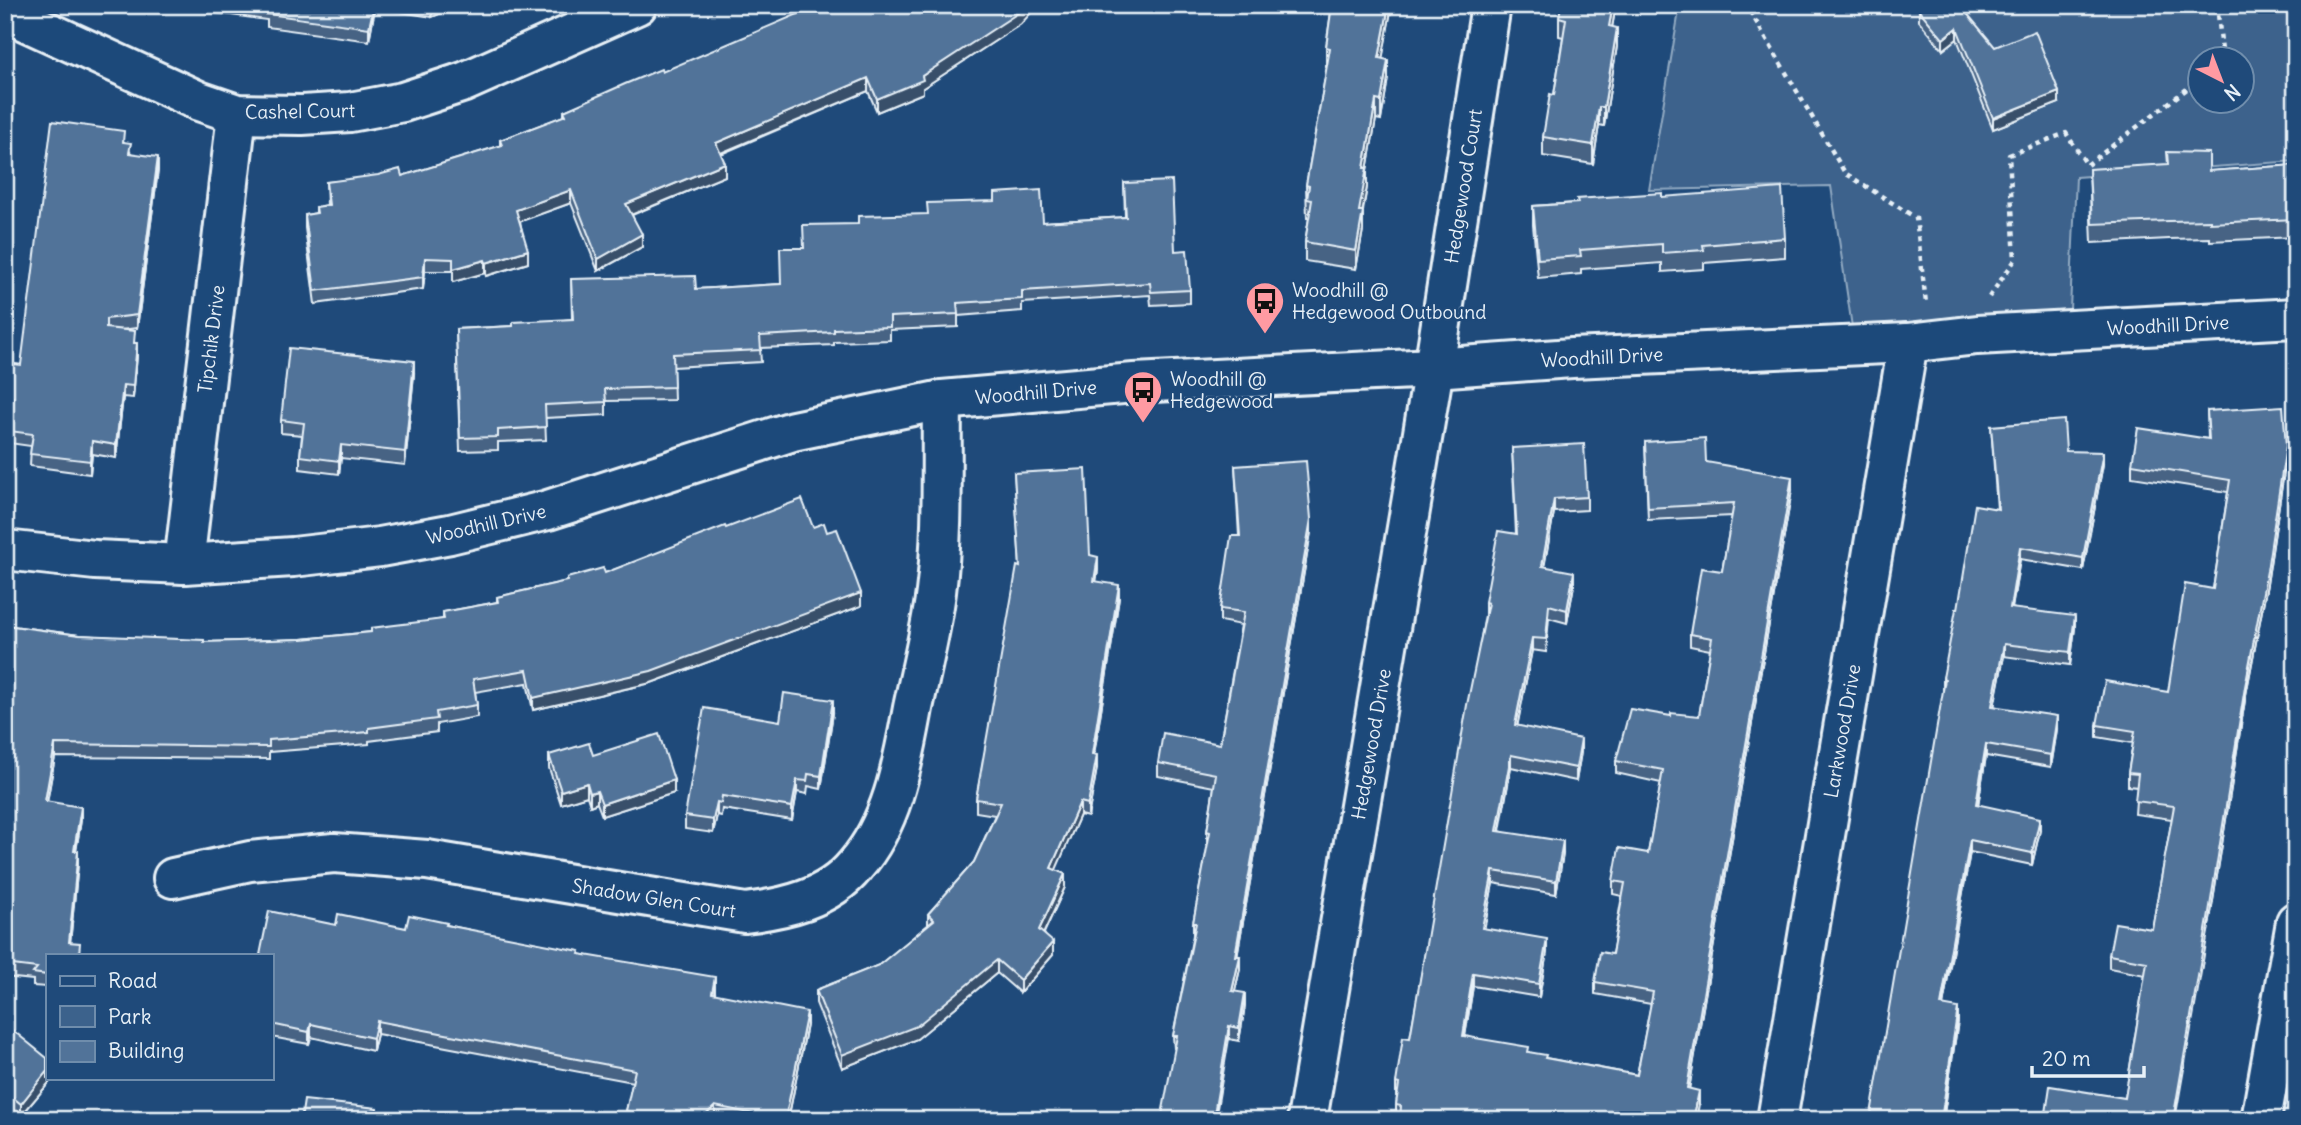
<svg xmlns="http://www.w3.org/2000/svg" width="2301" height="1125" font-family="Delius,sans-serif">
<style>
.green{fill:#3c628c;stroke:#92aac2;stroke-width:2;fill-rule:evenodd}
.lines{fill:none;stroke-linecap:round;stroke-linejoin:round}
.minor-casing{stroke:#e8f1f8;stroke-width:44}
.path{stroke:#e8f1f8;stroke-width:4.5;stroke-dasharray:5 5;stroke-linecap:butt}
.minor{stroke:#1f4a7a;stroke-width:38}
.wall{fill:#466384;stroke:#e8f1f8;stroke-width:2}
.shaded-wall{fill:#39506b;stroke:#e8f1f8;stroke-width:2}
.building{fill:#517399;stroke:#e8f1f8;stroke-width:2}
.labels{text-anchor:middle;stroke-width:5;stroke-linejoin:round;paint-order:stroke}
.street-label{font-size:19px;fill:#e8f1f8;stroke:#1f4a7a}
.poi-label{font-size:19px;fill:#e8f1f8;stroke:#1f4a7a;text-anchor:start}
</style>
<rect width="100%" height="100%" fill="#1f4a7a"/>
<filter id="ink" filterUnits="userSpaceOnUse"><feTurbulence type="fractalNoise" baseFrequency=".0143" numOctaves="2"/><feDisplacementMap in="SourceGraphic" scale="14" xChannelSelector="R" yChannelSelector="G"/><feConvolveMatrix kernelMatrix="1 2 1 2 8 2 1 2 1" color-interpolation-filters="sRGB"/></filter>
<g filter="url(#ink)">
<!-- green -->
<path class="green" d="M 1680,5 L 2296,5 L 2296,161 L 2076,177 L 2070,309 L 1852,327 L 1831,186 L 1649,190 ZM 2200,60 L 2242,60 L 2242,102 L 2200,102 Z"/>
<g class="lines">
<!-- minor casing -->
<g class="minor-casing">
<g id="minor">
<path d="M 5,12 L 199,101 L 237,114 L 302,115 L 350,112 L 403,102 L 464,82 L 637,5"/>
<path d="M 5,550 L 95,560 L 184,564 L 293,557 L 380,547 L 450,534 L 548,510 L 793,431 L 942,400 L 1134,383 L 1434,368 L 1572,358 L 1908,343 L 1977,335 L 2296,318"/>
<path d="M 184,564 L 237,114"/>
<path d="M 173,878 L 250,861 L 334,853 L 427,860 L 745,913 C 785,908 828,899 855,866 C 893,823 903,762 913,708 C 921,670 931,631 936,592 C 944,529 941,464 942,400"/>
<path d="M 1307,1120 L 1434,368 L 1491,5"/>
<path d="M 1777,1120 L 1908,343"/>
<path d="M 2261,1120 L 2296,922"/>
</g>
</g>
<!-- path -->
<g class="path">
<path d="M 1760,5 L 1751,13 L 1845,173 L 1916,218 L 1926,303"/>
<path d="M 2217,5 L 2223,60"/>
<path d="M 1989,297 L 2015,260 L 2009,155 L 2066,133 L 2087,165 L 2200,79"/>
</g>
<!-- minor -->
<use href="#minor" class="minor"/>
</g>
<!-- wall -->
<g class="wall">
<path d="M 200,5 L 461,5 L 432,17 L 375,8 L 369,41 L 267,27 L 267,20 L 200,11 Z"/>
<path d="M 1332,5 L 1392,5 L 1382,59 L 1388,78 L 1381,120 L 1376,119 L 1367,170 L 1367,187 L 1363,211 L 1363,230 L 1356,269 L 1305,261 L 1305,242 L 1309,218 L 1307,218 L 1306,185 L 1327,66 L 1326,66 L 1326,47 Z"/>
<path d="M 1616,5 L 1612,27 L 1617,46 L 1604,126 L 1599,125 L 1593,164 L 1543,156 L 1543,137 L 1554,95 L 1563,37 L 1559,36 L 1559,17 Z"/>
<path d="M 1919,10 L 1995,47 L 2059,103 L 1993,129 L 1957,39 L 1943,50 L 1919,21 Z"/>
<path d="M 1021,24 L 923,88 L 923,93 L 877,112 L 868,91 L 721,154 L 725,176 L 632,215 L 642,247 L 598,271 L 571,203 L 520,221 L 528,263 L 486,276 L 485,273 L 453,282 L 453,271 L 425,271 L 423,289 L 315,304 L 305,228 L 305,215 L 316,213 L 316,207 L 327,205 L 326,182 L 402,176 L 500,146 L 500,140 L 564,116 L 564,111 L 662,72 Z"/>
<path d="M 124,142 L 131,153 L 158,170 L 137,328 L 121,330 L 135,343 L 137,356 L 133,398 L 123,397 L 116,458 L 92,454 L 90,474 L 30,466 L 31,446 L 9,443 L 9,431 L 11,409 L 5,408 L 5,363 L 21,365 Z"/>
<path d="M 2296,165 L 2296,237 L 2210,241 L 2210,238 L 2169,239 L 2092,243 L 2089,169 L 2209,171 Z"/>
<path d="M 1124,183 L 1175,251 L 1190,290 L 1190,303 L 1151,305 L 1150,295 L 1022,303 L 1022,311 L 958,316 L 958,327 L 890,330 L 890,340 L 834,342 L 834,345 L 760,348 L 761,362 L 673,367 L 674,400 L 606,401 L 606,415 L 545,418 L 546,440 L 498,442 L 498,450 L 460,451 L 456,329 L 513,326 L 572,319 L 571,279 L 696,289 L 781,284 L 804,248 L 1043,222 L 1125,217 Z"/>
<path d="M 1662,197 L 1785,238 L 1785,257 L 1704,263 L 1704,269 L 1662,272 L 1662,263 L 1581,269 L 1581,274 L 1538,278 L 1533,225 L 1533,206 Z"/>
<path d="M 414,374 L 405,465 L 341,458 L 339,474 L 300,469 L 300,456 L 302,435 L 281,433 L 281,420 Z"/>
<path d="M 2207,411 L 2286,459 L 2267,584 L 2245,700 L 2208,932 L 2125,1098 L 2145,975 L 2109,968 L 2109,955 L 2152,929 L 2172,819 L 2135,814 L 2137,787 L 2128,786 L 2128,773 L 2133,743 L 2097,737 L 2097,725 L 2168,692 L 2213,589 L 2228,492 L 2132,477 L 2132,464 L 2208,439 Z"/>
<path d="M 1991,426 L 2066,451 L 2103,464 L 2083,570 L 2020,559 L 2012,608 L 2075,628 L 2070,665 L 2004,656 L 1994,706 L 2057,729 L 2051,767 L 1986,756 L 1978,805 L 2040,830 L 2032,865 L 1970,852 L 1943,1005 L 1958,1021 L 1943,1120 L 1943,678 L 1997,509 Z"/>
<path d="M 1645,442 L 1792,490 L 1689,1089 L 1699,1104 L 1400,1119 L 1396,1118 L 1396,1105 L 1397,1096 L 1396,1096 L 1396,1083 L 1410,1038 L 1485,615 L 1485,602 L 1516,534 L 1512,448 L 1587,497 L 1587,510 L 1554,512 L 1544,566 L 1574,585 L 1567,623 L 1549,618 L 1546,652 L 1532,650 L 1517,726 L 1581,752 L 1576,781 L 1511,767 L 1500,831 L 1563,854 L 1556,894 L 1493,883 L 1484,929 L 1547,952 L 1539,997 L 1473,986 L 1465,1036 L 1529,1052 L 1546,1058 L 1637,1075 L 1651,1004 L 1595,994 L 1595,982 L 1612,954 L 1622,896 L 1613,894 L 1613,881 L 1648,853 L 1661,783 L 1616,773 L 1616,761 L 1671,716 L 1699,716 L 1710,650 L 1690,646 L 1690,634 L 1722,571 L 1732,516 L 1648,520 Z"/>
<path d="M 1235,466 L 1311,532 L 1237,956 L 1240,969 L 1235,991 L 1245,1006 L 1239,1041 L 1229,1039 L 1174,1048 L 1173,1036 L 1193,935 L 1193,923 L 1208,844 L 1207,844 L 1207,831 L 1214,787 L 1158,776 L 1158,763 L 1220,744 L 1241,625 L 1220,621 L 1220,609 L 1239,536 Z"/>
<path d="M 1014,473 L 1090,555 L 1098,570 L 1096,581 L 1119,598 L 1094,754 L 1097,768 L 1088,817 L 1080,815 L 1055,870 L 1065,887 L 1044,933 L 1053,955 L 1020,993 L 997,973 L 917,1039 L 842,1068 L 816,1003 L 816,990 L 879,965 L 928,925 L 928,914 L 974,862 L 995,815 L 976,812 L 976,799 L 1020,567 Z"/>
<path d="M 813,527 L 827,532 L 861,606 L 651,683 L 533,710 L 527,683 L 475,692 L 477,705 L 477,717 L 437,724 L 437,732 L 369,741 L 369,744 L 269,752 L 269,759 L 55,757 L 47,801 L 81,820 L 76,851 L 78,864 L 70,942 L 80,955 L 47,955 L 47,987 L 33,986 L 33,980 L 5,977 L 5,625 L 79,635 L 204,642 L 302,639 L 371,632 L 443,619 L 443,612 L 497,602 L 497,597 L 567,581 L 567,578 L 605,573 L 726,528 Z"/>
<path d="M 833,713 L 821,789 L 808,786 L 807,794 L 797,792 L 792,820 L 722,809 L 721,816 L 717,815 L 713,833 L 685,829 L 685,816 L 780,721 Z"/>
<path d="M 549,755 L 593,755 L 674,793 L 602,816 L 597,803 L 590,806 L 587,796 L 561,804 L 549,768 Z"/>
<path d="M 336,925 L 406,928 L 447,925 L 580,954 L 715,989 L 715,994 L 807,1025 L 788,1120 L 720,1120 L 715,1119 L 714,1120 L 626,1120 L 626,1111 L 633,1082 L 377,1034 L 373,1051 L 311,1037 L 309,1044 L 271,1037 L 271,955 Z"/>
<path d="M 5,1024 L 47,1078 L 53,1078 L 21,1116 L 5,1104 Z"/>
</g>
<!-- shaded-wall -->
<g class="shaded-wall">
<path d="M 374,5 L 375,5 L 375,8 L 369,41 L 369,28 Z"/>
<path d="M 432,5 L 461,5 L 432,17 Z"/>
<path d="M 1026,5 L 1038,5 L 1021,24 L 923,88 L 923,93 L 877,112 L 877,99 L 922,76 Z"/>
<path d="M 1389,5 L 1392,5 L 1379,77 L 1379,58 Z"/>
<path d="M 1613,5 L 1616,5 L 1609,45 L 1609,26 Z"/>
<path d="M 1617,28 L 1617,46 L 1604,126 L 1604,107 Z"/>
<path d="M 1957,28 L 1957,39 L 1943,50 L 1943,39 Z"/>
<path d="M 1388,60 L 1388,78 L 1381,120 L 1381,101 Z"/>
<path d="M 11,76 L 11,89 L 6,122 L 6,109 Z"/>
<path d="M 868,78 L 868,91 L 716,155 L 716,143 Z"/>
<path d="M 2059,92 L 2059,103 L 1993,129 L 1993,118 Z"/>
<path d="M 1376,100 L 1376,119 L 1367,170 L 1367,187 L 1359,229 L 1359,211 L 1364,168 Z"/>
<path d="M 1599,107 L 1599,125 L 1593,164 L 1593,145 Z"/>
<path d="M 158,157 L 158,170 L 137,328 L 137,315 Z"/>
<path d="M 725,163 L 725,176 L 626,217 L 626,204 Z"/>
<path d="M 571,190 L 571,203 L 516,223 L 516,210 Z"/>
<path d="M 1363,211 L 1363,230 L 1356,269 L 1356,251 Z"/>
<path d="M 642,234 L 642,247 L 598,271 L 598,259 Z"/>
<path d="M 528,250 L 528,263 L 486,276 L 486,263 Z"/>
<path d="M 425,258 L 425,271 L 423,289 L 423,277 Z"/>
<path d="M 485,260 L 485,273 L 453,282 L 453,269 Z"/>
<path d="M 137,343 L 137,356 L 133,398 L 133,386 Z"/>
<path d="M 414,361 L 414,374 L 405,465 L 405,452 Z"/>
<path d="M 123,385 L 123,397 L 116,458 L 116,445 Z"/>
<path d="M 92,441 L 92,454 L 90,474 L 90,461 Z"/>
<path d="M 341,445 L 341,458 L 339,474 L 339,461 Z"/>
<path d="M 2286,446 L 2286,459 L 2267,584 L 2245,700 L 2208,932 L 2175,1120 L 2173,1120 Z"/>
<path d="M 2103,452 L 2103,464 L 2083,570 L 2083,558 Z"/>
<path d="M 1792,477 L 1792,490 L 1687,1101 L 1687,1088 Z"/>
<path d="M 1554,499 L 1554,512 L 1542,579 L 1542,566 Z"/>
<path d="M 1311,519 L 1311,532 L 1235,968 L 1235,956 Z"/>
<path d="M 2020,547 L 2020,559 L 2010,620 L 2010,608 Z"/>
<path d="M 1098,557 L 1098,570 L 1094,594 L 1094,581 Z"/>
<path d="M 1574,572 L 1574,585 L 1567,623 L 1567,610 Z"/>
<path d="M 1119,585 L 1119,598 L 1092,767 L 1092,754 Z"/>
<path d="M 861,593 L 861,606 L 651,683 L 533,710 L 533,698 Z"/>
<path d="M 2075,616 L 2075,628 L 2070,665 L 2070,652 Z"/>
<path d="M 1532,638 L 1532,650 L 1515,738 L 1515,725 Z"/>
<path d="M 2004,644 L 2004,656 L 1992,718 L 1992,706 Z"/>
<path d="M 833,700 L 833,713 L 821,789 L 821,776 Z"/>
<path d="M 2057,716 L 2057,729 L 2051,767 L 2051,755 Z"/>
<path d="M 1581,739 L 1581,752 L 1576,781 L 1576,768 Z"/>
<path d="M 55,744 L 55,757 L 45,814 L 45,801 Z"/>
<path d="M 1986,744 L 1986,756 L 1976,817 L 1976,804 Z"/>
<path d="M 1097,755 L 1097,768 L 1088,817 L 1088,804 Z"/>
<path d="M 1511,755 L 1511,767 L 1497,844 L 1497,831 Z"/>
<path d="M 674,780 L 674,793 L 602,816 L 602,804 Z"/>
<path d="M 797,780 L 797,792 L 792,820 L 792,807 Z"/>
<path d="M 587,783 L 587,796 L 561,804 L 561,791 Z"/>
<path d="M 597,791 L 597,803 L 590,806 L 590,793 Z"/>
<path d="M 717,802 L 717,815 L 713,833 L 713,820 Z"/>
<path d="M 1080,802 L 1080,815 L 1051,881 L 1051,868 Z"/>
<path d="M 81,807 L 81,820 L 74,864 L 74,851 Z"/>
<path d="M 2040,818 L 2040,830 L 2032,865 L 2032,853 Z"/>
<path d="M 1970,840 L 1970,852 L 1941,1017 L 1941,1005 Z"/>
<path d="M 1563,841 L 1563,854 L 1556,894 L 1556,881 Z"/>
<path d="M 78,851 L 78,864 L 69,954 L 69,942 Z"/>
<path d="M 1493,871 L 1493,883 L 1482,941 L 1482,928 Z"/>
<path d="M 1065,874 L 1065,887 L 1039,943 L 1039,930 Z"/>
<path d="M 1547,939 L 1547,952 L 1539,997 L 1539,984 Z"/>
<path d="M 1053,942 L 1053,955 L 1020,993 L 1020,980 Z"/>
<path d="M 1240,956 L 1240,969 L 1232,1003 L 1232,991 Z"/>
<path d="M 997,960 L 997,973 L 917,1039 L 842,1068 L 842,1055 Z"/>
<path d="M 1473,973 L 1473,986 L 1463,1049 L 1463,1036 Z"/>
<path d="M 715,977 L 715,989 L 712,1006 L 712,993 Z"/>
<path d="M 1245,993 L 1245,1006 L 1239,1041 L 1239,1028 Z"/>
<path d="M 1958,1008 L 1958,1021 L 1943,1120 L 1941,1120 Z"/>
<path d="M 807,1012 L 807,1025 L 788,1120 L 785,1120 Z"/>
<path d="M 377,1021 L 377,1034 L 373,1051 L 373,1038 Z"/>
<path d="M 311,1024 L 311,1037 L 309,1044 L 309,1032 Z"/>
<path d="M 1229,1026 L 1229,1039 L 1215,1120 L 1213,1120 Z"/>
<path d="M 47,1071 L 47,1078 L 53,1078 L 21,1116 L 21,1104 Z"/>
<path d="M 1699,1091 L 1699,1104 L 1696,1120 L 1693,1120 Z"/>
<path d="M 715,1106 L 715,1119 L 714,1120 L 700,1120 Z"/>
</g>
<!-- building -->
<g class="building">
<path d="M 253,5 L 374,5 L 369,28 L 267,14 L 268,7 Z"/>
<path d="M 819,5 L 1026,5 L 1021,11 L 922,76 L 923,80 L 877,99 L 868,78 L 716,143 L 725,163 L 626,204 L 642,234 L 598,259 L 571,190 L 516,210 L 528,250 L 486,263 L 485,260 L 453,269 L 453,259 L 425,258 L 423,277 L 315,291 L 305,215 L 317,213 L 316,207 L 329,205 L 326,182 L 378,175 L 400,169 L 402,176 L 502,145 L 500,140 L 566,115 L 564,111 L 625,84 L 661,69 L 662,72 Z"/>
<path d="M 1332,5 L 1389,5 L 1379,58 L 1388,60 L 1381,101 L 1376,100 L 1364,168 L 1367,168 L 1359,211 L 1363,211 L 1356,251 L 1305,242 L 1312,200 L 1307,199 L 1309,186 L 1306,185 L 1330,48 L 1326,47 Z"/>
<path d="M 1561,5 L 1613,5 L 1609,26 L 1617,28 L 1604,107 L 1599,107 L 1593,145 L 1543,137 L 1550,94 L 1554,95 L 1566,19 L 1559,17 Z"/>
<path d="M 1925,5 L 1960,5 L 1995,47 L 2035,31 L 2059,92 L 1993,118 L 1957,28 L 1943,39 L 1919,10 Z"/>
<path d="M 5,75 L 11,76 L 6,109 L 5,109 Z"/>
<path d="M 52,121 L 124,131 L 123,142 L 131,143 L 129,153 L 158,157 L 137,315 L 106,319 L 106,328 L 135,331 L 134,343 L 137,343 L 133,386 L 123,385 L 116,445 L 92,441 L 90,461 L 30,454 L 33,434 L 9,431 L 13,397 L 5,395 L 5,363 L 21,365 Z"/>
<path d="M 2167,152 L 2209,153 L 2209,171 L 2296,165 L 2296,219 L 2210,223 L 2210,220 L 2169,221 L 2092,224 L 2089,169 L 2168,164 Z"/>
<path d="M 1172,181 L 1175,251 L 1187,250 L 1190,290 L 1151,292 L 1150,283 L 1022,291 L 1022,299 L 957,303 L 958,314 L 890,317 L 890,327 L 834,329 L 834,332 L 760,336 L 761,350 L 673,354 L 674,387 L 605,389 L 606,402 L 545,405 L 546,427 L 498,430 L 498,437 L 460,438 L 456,329 L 513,326 L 513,322 L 573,319 L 571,279 L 695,276 L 696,289 L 781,284 L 780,248 L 804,248 L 803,225 L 858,224 L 858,216 L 928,214 L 927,203 L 995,201 L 995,193 L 1041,190 L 1043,222 L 1126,217 L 1124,183 Z"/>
<path d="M 1782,188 L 1785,238 L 1703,245 L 1704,250 L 1662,253 L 1662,244 L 1580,250 L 1581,256 L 1538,259 L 1533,206 L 1578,203 L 1577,199 L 1662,193 L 1662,197 Z"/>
<path d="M 289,348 L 414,361 L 405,452 L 341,445 L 339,461 L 300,456 L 304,423 L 281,420 Z"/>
<path d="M 2283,406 L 2286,446 L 2267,571 L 2245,687 L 2208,919 L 2173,1120 L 2045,1120 L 2050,1086 L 2125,1098 L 2147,962 L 2109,955 L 2115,923 L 2152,929 L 2174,806 L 2135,801 L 2138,774 L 2128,773 L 2135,731 L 2097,725 L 2105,681 L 2168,692 L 2185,584 L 2213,589 L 2230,480 L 2132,464 L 2138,428 L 2209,439 L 2207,411 Z"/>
<path d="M 2064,420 L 2066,451 L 2103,452 L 2083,558 L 2020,547 L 2010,608 L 2075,616 L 2070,652 L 2004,644 L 1992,706 L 2057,716 L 2051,755 L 1986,744 L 1976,804 L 2040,818 L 2032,853 L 1970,840 L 1941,1005 L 1958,1008 L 1941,1120 L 1870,1120 L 1945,679 L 1943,678 L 1956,609 L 1958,609 L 1975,505 L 1998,509 L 1991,426 Z"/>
<path d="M 1705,438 L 1706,462 L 1792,477 L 1687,1088 L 1699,1091 L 1693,1120 L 1400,1120 L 1401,1106 L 1396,1105 L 1399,1084 L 1396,1083 L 1403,1037 L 1410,1038 L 1467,705 L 1488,603 L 1485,602 L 1498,531 L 1517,534 L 1512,448 L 1584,444 L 1587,497 L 1554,499 L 1542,566 L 1574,572 L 1567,610 L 1549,605 L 1546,639 L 1532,638 L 1515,725 L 1581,739 L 1576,768 L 1511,755 L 1497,831 L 1563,841 L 1556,881 L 1493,871 L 1482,928 L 1547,939 L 1539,984 L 1473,973 L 1463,1036 L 1529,1047 L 1528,1052 L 1546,1055 L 1545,1058 L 1637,1075 L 1653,992 L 1595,982 L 1600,952 L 1612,954 L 1625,883 L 1613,881 L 1619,848 L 1648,853 L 1663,770 L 1616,761 L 1630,709 L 1671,716 L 1671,713 L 1699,716 L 1712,638 L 1690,634 L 1701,568 L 1722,571 L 1734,503 L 1648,508 L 1645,442 Z"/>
<path d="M 1306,461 L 1311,519 L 1235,956 L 1240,956 L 1232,991 L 1245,993 L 1239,1028 L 1229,1026 L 1213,1120 L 1161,1120 L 1177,1036 L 1173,1036 L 1196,923 L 1193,923 L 1210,832 L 1207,831 L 1216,774 L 1158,763 L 1163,733 L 1220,744 L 1244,612 L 1220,609 L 1231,536 L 1240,536 L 1235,466 Z"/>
<path d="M 1086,469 L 1090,555 L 1098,557 L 1094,581 L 1119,585 L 1092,754 L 1097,755 L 1088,804 L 1080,802 L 1051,868 L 1065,874 L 1039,930 L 1053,942 L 1020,980 L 997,960 L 917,1026 L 842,1055 L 816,990 L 879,965 L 934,920 L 928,914 L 974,862 L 1001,803 L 976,799 L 1017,566 L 1020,567 L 1014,473 Z"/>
<path d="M 802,499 L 813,527 L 824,523 L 827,532 L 837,529 L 861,593 L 651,671 L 533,698 L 527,670 L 473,679 L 477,705 L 436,712 L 437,719 L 369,728 L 369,732 L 269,740 L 269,747 L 55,744 L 45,801 L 81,807 L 74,851 L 78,851 L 69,942 L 80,943 L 79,955 L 47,955 L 47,975 L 33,973 L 37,968 L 5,964 L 5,625 L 79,635 L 204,640 L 204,642 L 302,639 L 371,632 L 371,628 L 444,619 L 443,612 L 498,602 L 497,597 L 567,581 L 567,578 L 603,568 L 605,573 L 725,526 L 726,528 Z"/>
<path d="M 784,693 L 833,700 L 821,776 L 808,774 L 807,781 L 797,780 L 792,807 L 722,796 L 721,803 L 717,802 L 713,820 L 685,816 L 704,708 L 780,721 Z"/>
<path d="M 659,734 L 674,780 L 602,804 L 597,791 L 590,793 L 587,783 L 561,791 L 549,755 L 589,743 L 593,755 Z"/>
<path d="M 269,911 L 336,925 L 338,914 L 406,928 L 409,915 L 447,923 L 446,925 L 580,951 L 579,954 L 715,977 L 712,993 L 807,1012 L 785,1120 L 715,1106 L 700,1120 L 661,1120 L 626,1111 L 635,1070 L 377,1021 L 373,1038 L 311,1024 L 309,1032 L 271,1024 L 271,955 L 260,955 Z"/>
<path d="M 5,1024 L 47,1058 L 47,1071 L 21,1104 L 5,1091 Z"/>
<path d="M 304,1100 L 377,1108 L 376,1120 L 301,1120 Z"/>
</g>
</g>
<!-- icons -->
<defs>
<g id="bus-pin" transform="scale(2.0125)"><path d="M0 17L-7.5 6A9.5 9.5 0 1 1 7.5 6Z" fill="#ff9aa2" stroke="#1f4a7a"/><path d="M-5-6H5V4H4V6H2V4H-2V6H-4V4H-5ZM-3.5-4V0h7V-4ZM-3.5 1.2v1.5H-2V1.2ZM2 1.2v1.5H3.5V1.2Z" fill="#111"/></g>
</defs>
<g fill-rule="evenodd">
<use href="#bus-pin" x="1265" y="301"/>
<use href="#bus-pin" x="1143" y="390"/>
</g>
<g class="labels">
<!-- street labels -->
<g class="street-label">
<text transform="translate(300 111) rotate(-1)" y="7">Cashel Court</text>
<text transform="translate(1463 186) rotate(-81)" y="7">Hedgewood Court</text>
<text transform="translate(2168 325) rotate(-3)" y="7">Woodhill Drive</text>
<text transform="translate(211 339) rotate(-83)" y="7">Tipchik Drive</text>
<text transform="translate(1602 357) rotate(-3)" y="7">Woodhill Drive</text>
<text transform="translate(1036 392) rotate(-5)" y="7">Woodhill Drive</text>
<text transform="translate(486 524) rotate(-13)" y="7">Woodhill Drive</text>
<text transform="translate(1842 731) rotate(-80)" y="7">Larkwood Drive</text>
<text transform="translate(1371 744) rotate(-80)" y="7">Hedgewood Drive</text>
<text transform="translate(654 898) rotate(9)" y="7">Shadow Glen Court</text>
</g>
<!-- poi labels -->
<g class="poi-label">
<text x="1292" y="297">Woodhill @<tspan x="1292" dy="22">Hedgewood Outbound</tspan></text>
<text x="1170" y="386">Woodhill @<tspan x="1170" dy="22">Hedgewood</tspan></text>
</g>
</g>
<!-- margin -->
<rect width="2301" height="1125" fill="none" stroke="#1f4a7a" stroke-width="28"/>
<rect x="14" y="14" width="2273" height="1097" fill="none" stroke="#e8f1f8" stroke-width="2.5" filter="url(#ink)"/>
<!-- legend -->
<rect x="46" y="954" width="228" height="126" fill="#1f4a7a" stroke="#6f8dac" stroke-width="2"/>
<rect x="60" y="976" width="35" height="10" fill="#1f4a7a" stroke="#6f8dac" stroke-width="2"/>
<text x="108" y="988" font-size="21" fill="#e8f1f8">Road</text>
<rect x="60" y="1006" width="35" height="21" fill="#3c628c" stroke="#6f8dac" stroke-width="2"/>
<text x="108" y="1024" font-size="21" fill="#e8f1f8">Park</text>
<rect x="60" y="1041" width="35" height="21" fill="#517399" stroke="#6f8dac" stroke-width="2"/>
<text x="108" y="1058" font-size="21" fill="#e8f1f8">Building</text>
<!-- north arrow -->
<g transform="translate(2221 80) rotate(138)"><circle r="33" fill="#1f4a7a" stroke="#6f8dac" stroke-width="2"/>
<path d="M0-5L12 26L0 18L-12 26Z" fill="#ff9aa2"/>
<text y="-10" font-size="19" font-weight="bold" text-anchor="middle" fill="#e8f1f8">N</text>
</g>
<!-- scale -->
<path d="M2032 1066v10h112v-10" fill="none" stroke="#e8f1f8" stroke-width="3.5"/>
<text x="2042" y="1066" font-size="21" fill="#e8f1f8" stroke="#1f4a7a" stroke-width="5" paint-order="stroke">20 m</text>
</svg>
